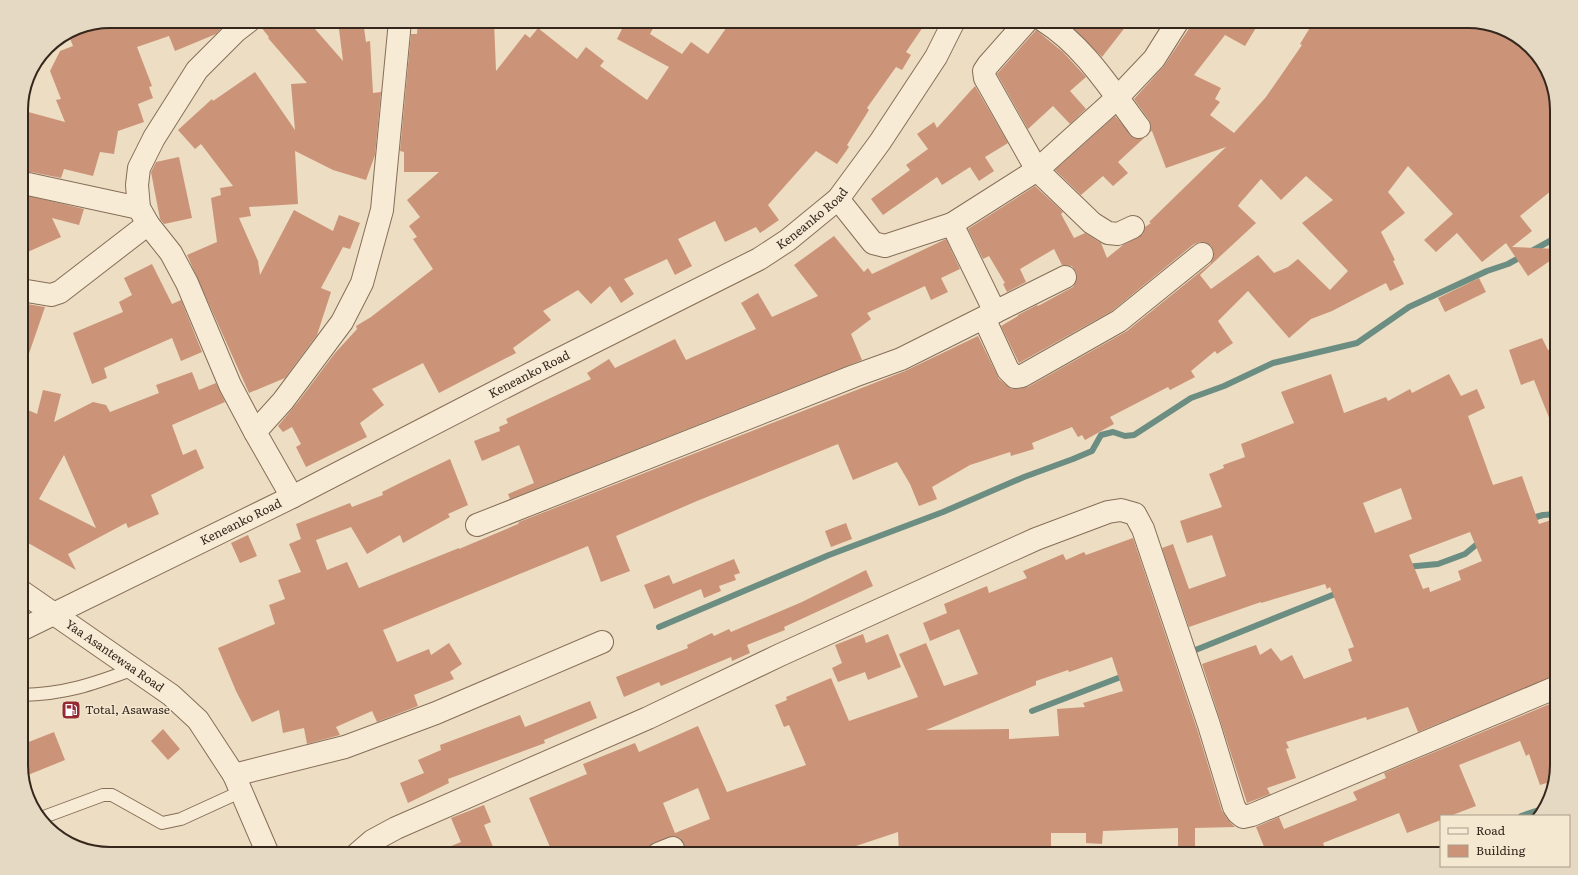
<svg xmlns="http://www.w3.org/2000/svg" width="1578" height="875" font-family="Literata,serif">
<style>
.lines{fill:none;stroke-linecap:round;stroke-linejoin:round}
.stream{stroke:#6b8d82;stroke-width:6}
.building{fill:#cb9478;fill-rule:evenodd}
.service-casing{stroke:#866e59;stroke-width:14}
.minor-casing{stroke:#866e59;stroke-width:24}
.tertiary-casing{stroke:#866e59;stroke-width:24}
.service{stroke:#f8ebd5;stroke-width:12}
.minor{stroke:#f8ebd5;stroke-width:22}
.tertiary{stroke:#f8ebd5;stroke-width:22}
.labels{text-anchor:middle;stroke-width:3;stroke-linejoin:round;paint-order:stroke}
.street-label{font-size:12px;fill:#36271d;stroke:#f5e8d1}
.poi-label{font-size:12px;fill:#36271d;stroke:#f5e8d1;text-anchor:start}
.rim{fill:none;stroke:#36271d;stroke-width:2}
</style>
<rect width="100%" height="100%" fill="#edddc2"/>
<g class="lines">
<!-- stream -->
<g class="stream">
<path d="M 1529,519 L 1543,515 L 1557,514"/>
<path d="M 1406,567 L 1438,564 L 1465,554 L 1482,540"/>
<path d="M 659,627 L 829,555 L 943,512 L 1024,477 L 1073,459 L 1092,451 L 1101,435 L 1113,432 L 1125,436 L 1134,435 L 1191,398 L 1224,386 L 1273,363 L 1357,343 L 1409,307 L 1487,271 L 1508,264 L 1557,237"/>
<path d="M 1193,651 L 1340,592"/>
<path d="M 1032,711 L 1126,675"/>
<path d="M 1521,816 L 1545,808"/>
</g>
</g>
<!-- building -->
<g class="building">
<path d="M 110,21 L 228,21 L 216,34 L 175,51 L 169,36 L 137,47 L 152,86 L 149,87 L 153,98 L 138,104 L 144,122 L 118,131 L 114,154 L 100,152 L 93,176 L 64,169 L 61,178 L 31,172 L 21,174 L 21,110 L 65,122 L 56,100 L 61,99 L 50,71 L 60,51 L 73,46 L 68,33 L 76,28 Z"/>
<path d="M 261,21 L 308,21 L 343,61 L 338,21 L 363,21 L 366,42 L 370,41 L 373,93 L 381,92 L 375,155 L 366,180 L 333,170 L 295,151 L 298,204 L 249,207 L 251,216 L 239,218 L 258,261 L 260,275 L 294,210 L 333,231 L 339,215 L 360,223 L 350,249 L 343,247 L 321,288 L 331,292 L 317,335 L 285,378 L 249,393 L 187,255 L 217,242 L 211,198 L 221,195 L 220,188 L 233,186 L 201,144 L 195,149 L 178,130 L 212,99 L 213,101 L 255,72 L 295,130 L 291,84 L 307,83 L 268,38 L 269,37 L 260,26 Z"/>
<path d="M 418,21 L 494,21 L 496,71 L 525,34 L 530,38 L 538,28 L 577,59 L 586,47 L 604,61 L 600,66 L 647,100 L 669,67 L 617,39 L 626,21 L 657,21 L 650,34 L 682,54 L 691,42 L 708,54 L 731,21 L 927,21 L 906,52 L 911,55 L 902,70 L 896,67 L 867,108 L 869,110 L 847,145 L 849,147 L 837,164 L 816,151 L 768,205 L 779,220 L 760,233 L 756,227 L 725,242 L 715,221 L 678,239 L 692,266 L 675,275 L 667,259 L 624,279 L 634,294 L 621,303 L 610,286 L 591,304 L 578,290 L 543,311 L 551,320 L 513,348 L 516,353 L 439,393 L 423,363 L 372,389 L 384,405 L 360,423 L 367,437 L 306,467 L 296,447 L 301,444 L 292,427 L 283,432 L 278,426 L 298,402 L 335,353 L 357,329 L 356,326 L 371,317 L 433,269 L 413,239 L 417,237 L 409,226 L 420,217 L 407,200 L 439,172 L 404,172 L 404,152 L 400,151 L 411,34 L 417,34 Z"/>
<path d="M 1066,21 L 1130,21 L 1102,57 Z"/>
<path d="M 1194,21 L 1260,21 L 1245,46 L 1225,35 L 1194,75 L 1221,88 L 1215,99 L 1220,102 L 1210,115 L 1234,133 L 1266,97 L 1302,45 L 1300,44 L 1314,21 L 1468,21 L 1512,33 L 1545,65 L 1557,104 L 1557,186 L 1520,216 L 1532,231 L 1512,247 L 1557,249 L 1557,256 L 1528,276 L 1506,243 L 1482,262 L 1457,233 L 1436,252 L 1424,240 L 1453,214 L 1408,166 L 1388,192 L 1405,213 L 1381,232 L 1395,260 L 1393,261 L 1404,284 L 1390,291 L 1386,283 L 1332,311 L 1311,319 L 1289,338 L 1248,291 L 1218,321 L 1233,343 L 1217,354 L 1215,351 L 1191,371 L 1195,377 L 1170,390 L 1168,387 L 1110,417 L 1114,424 L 1085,440 L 1082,435 L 1078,437 L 1072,427 L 1032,443 L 1034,449 L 1011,456 L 1010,452 L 970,465 L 932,487 L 937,499 L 919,506 L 910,484 L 897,462 L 853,480 L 838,444 L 697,501 L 616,536 L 630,571 L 601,582 L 588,546 L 383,630 L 397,662 L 429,649 L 431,655 L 449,643 L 462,664 L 450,672 L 454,679 L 414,695 L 418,706 L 377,722 L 372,711 L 336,727 L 340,735 L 307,744 L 304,728 L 283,733 L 279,710 L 252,722 L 236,691 L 218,648 L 275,624 L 269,605 L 285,599 L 278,580 L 301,572 L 289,544 L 301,539 L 296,524 L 350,503 L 352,507 L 383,495 L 382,492 L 404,481 L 450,459 L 468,505 L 448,514 L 450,517 L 403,543 L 400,535 L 367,554 L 351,527 L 316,540 L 327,570 L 347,562 L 359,588 L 459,548 L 459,549 L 518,524 L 519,522 L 905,371 L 978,336 L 999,379 L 1011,389 L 1017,389 L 1028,387 L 1127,331 L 1210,264 L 1213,259 L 1214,252 L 1211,246 L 1207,243 L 1200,242 L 1194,244 L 1112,311 L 1019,363 L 1001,326 L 1018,316 L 1018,315 L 1037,305 L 1038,306 L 1073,287 L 1077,278 L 1076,272 L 1072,266 L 1062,265 L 1054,249 L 1020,269 L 1026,282 L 1007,292 L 1003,284 L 1005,283 L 989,256 L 983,259 L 968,229 L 1035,186 L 1063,212 L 1061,214 L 1074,238 L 1085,233 L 1101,243 L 1107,258 L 1123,245 L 1143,234 L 1145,227 L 1151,223 L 1149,222 L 1226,147 L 1166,168 L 1152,131 L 1150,132 L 1151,126 L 1149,120 L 1134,99 L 1164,66 ZM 1306,176 L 1333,200 L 1302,223 L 1348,271 L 1330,290 L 1298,259 L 1288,267 L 1274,273 L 1258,255 L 1211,289 L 1200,275 L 1256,223 L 1238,206 L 1240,203 L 1261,179 L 1281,200 Z"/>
<path d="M 1036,30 L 1063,52 L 1086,77 L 1070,91 L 1086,109 L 1070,124 L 1053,106 L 1028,129 L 997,74 Z"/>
<path d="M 975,86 L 1008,143 L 985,157 L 994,171 L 979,181 L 970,167 L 942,185 L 937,177 L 883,215 L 871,199 L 910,170 L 906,165 L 928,149 L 917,134 L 934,122 L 937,128 Z"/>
<path d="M 1115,116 L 1134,138 L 1144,138 L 1118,162 L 1128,173 L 1113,186 L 1103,176 L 1081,195 L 1055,170 Z"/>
<path d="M 179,157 L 192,218 L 164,224 L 160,219 L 151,172 L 156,162 Z"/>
<path d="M 21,194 L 84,209 L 79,225 L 52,218 L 61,237 L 21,255 Z"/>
<path d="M 834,236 L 864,272 L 868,268 L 872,274 L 946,239 L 960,269 L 941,278 L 948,292 L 931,300 L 925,286 L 867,313 L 871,319 L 851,334 L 862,360 L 510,499 L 508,494 L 534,483 L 519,445 L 482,461 L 474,441 L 500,431 L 499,427 L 508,423 L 506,419 L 591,379 L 587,373 L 609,359 L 615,368 L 675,339 L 686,360 L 756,329 L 741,303 L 758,293 L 772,317 L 818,296 L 794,265 Z"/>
<path d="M 152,264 L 172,304 L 181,300 L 202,352 L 181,361 L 172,338 L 104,368 L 107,378 L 92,384 L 73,333 L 123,312 L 119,302 L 132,295 L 124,278 Z"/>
<path d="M 1479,278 L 1486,292 L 1445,312 L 1438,298 Z"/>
<path d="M 21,303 L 45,307 L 24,368 L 21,368 Z"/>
<path d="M 1542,338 L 1548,350 L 1557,347 L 1556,435 L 1534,380 L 1521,385 L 1509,350 Z"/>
<path d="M 192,372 L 199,390 L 216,383 L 225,402 L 172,425 L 183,455 L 196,449 L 204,468 L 151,495 L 159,514 L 128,528 L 126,523 L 68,554 L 76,570 L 21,539 L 21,407 L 37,414 L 43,390 L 61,394 L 54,422 L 93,402 L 106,405 L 110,412 L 159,393 L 156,385 ZM 64,455 L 96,528 L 39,499 Z"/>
<path d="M 1331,374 L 1344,413 L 1386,397 L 1388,401 L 1410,389 L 1412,393 L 1449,374 L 1461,396 L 1477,389 L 1485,408 L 1468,416 L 1493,485 L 1522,476 L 1539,524 L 1557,518 L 1557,675 L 1418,732 L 1408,707 L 1367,720 L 1366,717 L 1286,742 L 1289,748 L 1286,749 L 1296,778 L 1267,788 L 1270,794 L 1247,803 L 1202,664 L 1256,645 L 1260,655 L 1271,648 L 1281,661 L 1292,655 L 1304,679 L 1352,661 L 1348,649 L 1354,647 L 1330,587 L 1327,589 L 1325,584 L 1261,603 L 1261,602 L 1189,627 L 1162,548 L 1173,544 L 1189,589 L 1226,576 L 1212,535 L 1187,543 L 1180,521 L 1222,507 L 1209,474 L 1224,468 L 1223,465 L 1245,457 L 1241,444 L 1294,423 L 1281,392 ZM 1401,488 L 1412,519 L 1375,533 L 1363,503 ZM 1470,532 L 1482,561 L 1458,571 L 1461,580 L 1430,592 L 1429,587 L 1423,589 L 1409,555 Z"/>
<path d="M 846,523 L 852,539 L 831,547 L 825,531 Z"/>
<path d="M 248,535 L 257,556 L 240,563 L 231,543 Z"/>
<path d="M 1133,538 L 1197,729 L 1222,811 L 1228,820 L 1235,827 L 1195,828 L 1195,854 L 1178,854 L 1178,828 L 1103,831 L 1102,844 L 1086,843 L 1086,833 L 1051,833 L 1051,854 L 899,854 L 898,832 L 832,854 L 684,854 L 685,849 L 684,843 L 680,838 L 674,836 L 653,843 L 648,847 L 646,854 L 553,854 L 529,798 L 587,774 L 583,764 L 635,743 L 639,752 L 698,726 L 727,792 L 806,765 L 789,725 L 784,727 L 775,705 L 787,700 L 786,697 L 831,678 L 849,721 L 918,697 L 899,654 L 926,643 L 944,686 L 978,674 L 959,629 L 930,641 L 923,623 L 947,613 L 944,604 L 987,586 L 989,593 L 1027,578 L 1023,571 L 1063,554 L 1066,560 L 1084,552 L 1086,555 ZM 1112,657 L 1123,691 L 1083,703 L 1085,707 L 1057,709 L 1059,736 L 1009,739 L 1009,729 L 926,730 L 1036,685 L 1036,681 L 1068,670 L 1069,672 ZM 698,788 L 710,819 L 675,833 L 663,803 Z"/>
<path d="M 734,559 L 740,573 L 734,575 L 736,580 L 719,586 L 721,591 L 704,598 L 701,589 L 654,609 L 644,585 L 669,575 L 673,584 Z"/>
<path d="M 866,570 L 873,586 L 784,627 L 785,630 L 747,645 L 750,653 L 732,661 L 731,657 L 661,686 L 659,682 L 624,697 L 616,677 L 688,648 L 687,645 L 712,633 L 714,636 L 729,629 L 731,632 L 802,602 Z"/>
<path d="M 863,634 L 866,643 L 888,634 L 901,667 L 868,680 L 865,672 L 838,682 L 832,668 L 842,663 L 835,645 Z"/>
<path d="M 590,701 L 597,718 L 544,740 L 545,743 L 448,779 L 449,783 L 408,803 L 400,783 L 424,773 L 418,760 L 441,750 L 440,745 L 520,715 L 525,727 Z"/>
<path d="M 1557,701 L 1557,765 L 1553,781 L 1540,785 L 1529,754 L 1526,756 L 1520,741 L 1459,765 L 1476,806 L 1450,816 L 1441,816 L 1441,820 L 1407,833 L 1399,813 L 1323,843 L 1327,854 L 1267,854 L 1256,827 L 1279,817 L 1284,829 L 1357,800 L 1353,792 L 1386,778 L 1384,773 Z"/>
<path d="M 163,729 L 180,749 L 168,760 L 151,741 Z"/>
<path d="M 54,732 L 65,760 L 23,777 L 21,771 L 21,745 Z"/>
<path d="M 484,805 L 491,822 L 484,825 L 496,854 L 432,854 L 461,842 L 451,818 Z"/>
</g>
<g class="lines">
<!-- service casing -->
<g class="service-casing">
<g id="service">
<path d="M 21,695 C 66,694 93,684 134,669"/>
<path d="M 41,818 L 103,795 L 112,795 L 162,823 L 181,819 L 240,792"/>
</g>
</g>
<!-- minor casing -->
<g class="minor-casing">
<g id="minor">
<path d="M 249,21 L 236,31 L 197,70 L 154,138 L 139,168 L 137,185 L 139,208 L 148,224 L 171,253 L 187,283 L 230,385 L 255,432"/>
<path d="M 1027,21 L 988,65 L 984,71 L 985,78 L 1037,170 L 1092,223 L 1108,233 L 1118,234 L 1133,227"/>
<path d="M 1044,21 C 1084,46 1111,90 1139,127"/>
<path d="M 28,184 L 139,208"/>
<path d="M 838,199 L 873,243 L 885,246 L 952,224 L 1037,170 L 1117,98 L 1154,59 L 1178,21"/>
<path d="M 952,224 L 995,312"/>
<path d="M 21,290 L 51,295 L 60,292 L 148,224"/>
<path d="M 984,318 L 1008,370 L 1015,377 L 1022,376 L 1119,321 L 1202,254"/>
<path d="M 292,497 L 255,432 L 283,401 L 342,322 L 362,283 L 382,210 L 400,21"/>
<path d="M 477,525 L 854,376 L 901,359 L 1065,277"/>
<path d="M 234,775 L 345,747 L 436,713 L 602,642"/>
<path d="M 357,854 L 372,841 L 396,828 L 648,718 L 780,655 L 1036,539 L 1108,512 L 1121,510 L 1135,514 L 1143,529 L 1209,725 L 1234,807 L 1238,813 L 1243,817 L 1252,815 L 1557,687"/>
<path d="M 658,854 L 673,848"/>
</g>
</g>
<!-- tertiary casing -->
<g class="tertiary-casing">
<g id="tertiary">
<path id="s1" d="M 21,591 L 171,695 L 198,720 L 234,775 L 268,854"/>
<path id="s2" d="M 21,630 L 292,497 L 532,373 L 759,259 L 788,240 L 838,199 L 880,142 L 936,57 L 954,21"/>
</g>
</g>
<!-- service -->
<use href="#service" class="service"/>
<!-- minor -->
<use href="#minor" class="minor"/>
<!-- tertiary -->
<use href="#tertiary" class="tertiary"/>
</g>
<!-- icons -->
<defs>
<g id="fuel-square" transform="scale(1)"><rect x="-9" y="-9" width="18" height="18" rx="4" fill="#942a34" stroke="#f5e8d1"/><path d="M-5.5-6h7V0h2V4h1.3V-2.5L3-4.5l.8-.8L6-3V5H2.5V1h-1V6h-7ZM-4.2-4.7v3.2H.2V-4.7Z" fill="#fff"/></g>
</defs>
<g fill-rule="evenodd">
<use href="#fuel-square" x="71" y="710"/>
</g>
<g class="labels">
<!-- street labels -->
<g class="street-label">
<text dy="4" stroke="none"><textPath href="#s2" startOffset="893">Keneanko Road</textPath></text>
<text dy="4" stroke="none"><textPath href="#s2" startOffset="569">Keneanko Road</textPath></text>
<text dy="4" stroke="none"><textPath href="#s2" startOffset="245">Keneanko Road</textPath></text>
<text dy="4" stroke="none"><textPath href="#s1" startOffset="114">Yaa Asantewaa Road</textPath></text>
</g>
<!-- poi labels -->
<g class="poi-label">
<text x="85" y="714">Total, Asawase</text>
</g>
</g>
<!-- crop -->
<path d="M0 0H1578V875H0ZM110 28H1468A82 82 0 0 1 1550 110V765A82 82 0 0 1 1468 847H110A82 82 0 0 1 28 765V110A82 82 0 0 1 110 28Z" fill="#e6d9c3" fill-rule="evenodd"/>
<path class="rim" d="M110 28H1468A82 82 0 0 1 1550 110V765A82 82 0 0 1 1468 847H110A82 82 0 0 1 28 765V110A82 82 0 0 1 110 28Z"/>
<!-- legend -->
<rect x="1440" y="815" width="130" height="52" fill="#f5e8d1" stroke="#a99b89"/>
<rect x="1448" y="828" width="20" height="6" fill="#f8ebd5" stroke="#a99b89"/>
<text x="1476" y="835" font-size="12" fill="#36271d">Road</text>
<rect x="1448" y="845" width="20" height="12" fill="#cb9478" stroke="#a99b89"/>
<text x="1476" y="855" font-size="12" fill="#36271d">Building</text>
</svg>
